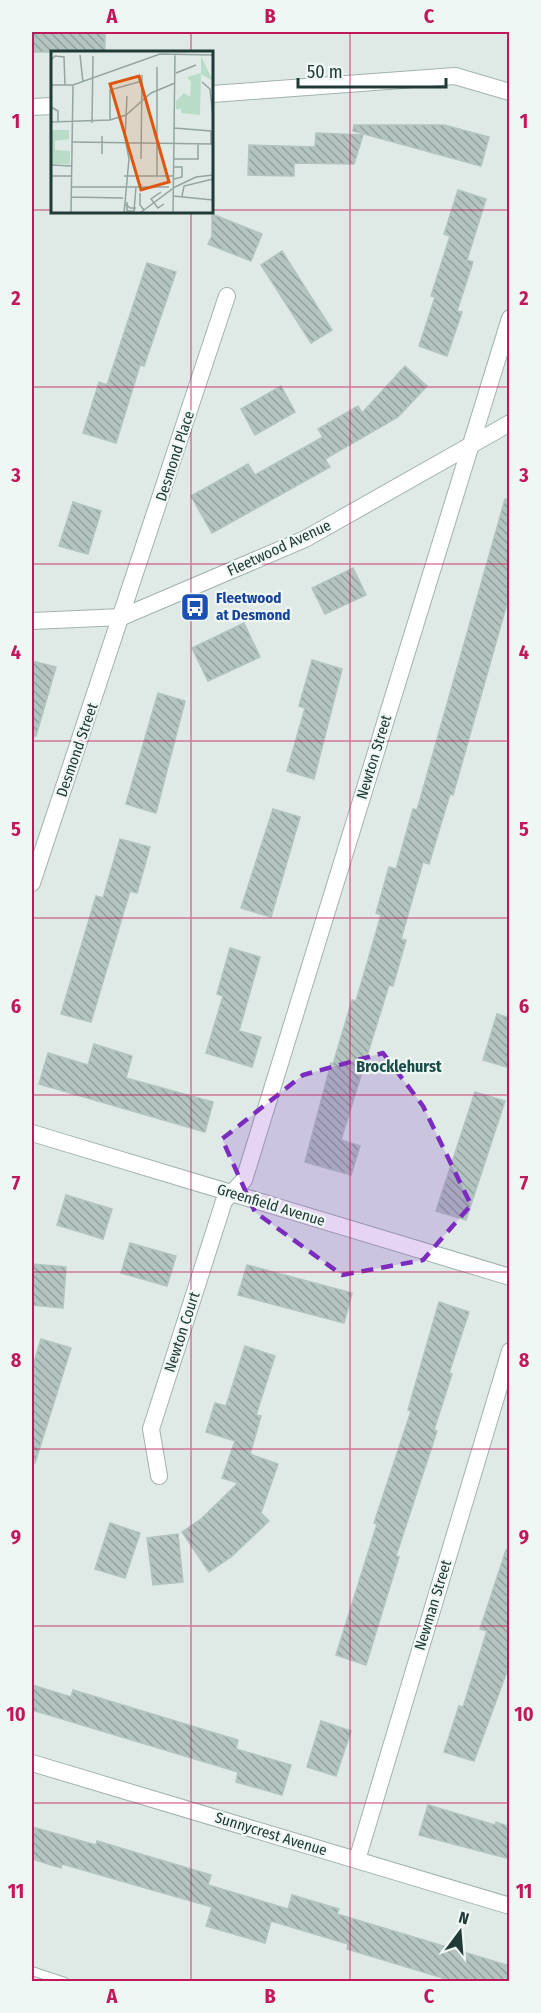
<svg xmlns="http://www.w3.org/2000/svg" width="541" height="2013" font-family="'Fira Sans Condensed',sans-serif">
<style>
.building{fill:url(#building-back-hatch);stroke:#b2c4bf;stroke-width:1.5}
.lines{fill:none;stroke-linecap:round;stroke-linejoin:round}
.service-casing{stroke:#a2b2af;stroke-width:10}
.minor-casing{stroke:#a2b2af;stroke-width:18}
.service{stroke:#fff;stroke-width:8}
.minor{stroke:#fff;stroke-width:16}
.marked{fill:#7b2cbf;fill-opacity:0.2;stroke:#7b2cbf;stroke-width:4.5;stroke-dasharray:12 8;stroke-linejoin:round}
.grid{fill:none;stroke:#c2185b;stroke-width:1.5;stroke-opacity:0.55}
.labels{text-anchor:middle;stroke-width:4.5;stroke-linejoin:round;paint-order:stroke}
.street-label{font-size:15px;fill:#203a37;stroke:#eff7f4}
.transit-label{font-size:15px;font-weight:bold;fill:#164399;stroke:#eff7f4;text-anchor:start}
.neighbourhood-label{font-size:16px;font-weight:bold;fill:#1c4c48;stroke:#eff7f4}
.inset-road{fill:none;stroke:#93a4a1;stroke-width:1.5}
.view{fill:#de570e;fill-opacity:0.15;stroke:#de570e;stroke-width:3}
.inset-edge{fill:none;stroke:#203a37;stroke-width:3}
.neatline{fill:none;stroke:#c2185b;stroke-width:2}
.grid-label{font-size:20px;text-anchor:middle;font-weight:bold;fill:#c2185b}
</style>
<defs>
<pattern id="building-back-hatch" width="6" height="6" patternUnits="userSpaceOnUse" patternTransform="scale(1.5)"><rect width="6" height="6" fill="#b4c5c1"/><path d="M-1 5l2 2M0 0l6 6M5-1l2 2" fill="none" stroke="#92a19e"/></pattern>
</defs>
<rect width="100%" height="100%" fill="#dfeae7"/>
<!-- building -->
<g class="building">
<rect x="32" y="32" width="73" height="20"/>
<path d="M 354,125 L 444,125 L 489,137 L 481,166 L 353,131 Z"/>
<path d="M 316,133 L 363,135 L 354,164 L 294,163 L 294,176 L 248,175 L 249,145 L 315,147 Z"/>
<path d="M 458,190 L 486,199 L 467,260 L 473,262 L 457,311 L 462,312 L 447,356 L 419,346 L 435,297 L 431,296 L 450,236 L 444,234 Z"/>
<path d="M 212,214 L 262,234 L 251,261 L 208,244 L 212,236 Z"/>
<path d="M 282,251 L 332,330 L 311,343 L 261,265 Z"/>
<path d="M 147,263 L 176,272 L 144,366 L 140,365 L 116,443 L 83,433 L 99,382 L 107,385 Z"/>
<path d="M 405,366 L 427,386 L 398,417 L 325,459 L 330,467 L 212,533 L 191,496 L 248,464 L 255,475 L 323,437 L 318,429 L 358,406 L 362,413 Z"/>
<path d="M 281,386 L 295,412 L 255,435 L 241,409 Z"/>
<path d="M 505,499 L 510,499 L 510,593 L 453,795 L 450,794 L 429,864 L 423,862 L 401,939 L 406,940 L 393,986 L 389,985 L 341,1140 L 360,1146 L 351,1175 L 305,1162 L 331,1063 L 333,1064 L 352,1000 L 356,1001 L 381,915 L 376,913 L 389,867 L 396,869 L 413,809 L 417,810 Z"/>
<path d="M 73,502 L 101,511 L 88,554 L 59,546 Z"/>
<path d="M 353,568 L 366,595 L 325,614 L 312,588 Z"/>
<path d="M 244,623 L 260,657 L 208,681 L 192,648 Z"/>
<path d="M 312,660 L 342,669 L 314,779 L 287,771 L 305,708 L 299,706 Z"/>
<path d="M 32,661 L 56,667 L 36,736 L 32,736 Z"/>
<path d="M 158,693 L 185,701 L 156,813 L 126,804 Z"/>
<path d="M 273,809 L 300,817 L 271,917 L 241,908 Z"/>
<path d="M 120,839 L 150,847 L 137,893 L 130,891 L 91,1022 L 61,1014 L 96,896 L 103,898 Z"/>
<path d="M 230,948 L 260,957 L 239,1031 L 261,1037 L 252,1067 L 206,1053 L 223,996 L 217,994 Z"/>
<path d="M 497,1014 L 510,1018 L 510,1068 L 483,1060 Z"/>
<path d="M 94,1044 L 132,1056 L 126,1078 L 213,1102 L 205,1132 L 39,1084 L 48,1053 L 88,1065 Z"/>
<path d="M 475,1092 L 505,1101 L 466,1220 L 436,1211 Z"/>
<path d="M 66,1195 L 112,1209 L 103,1239 L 57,1225 Z"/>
<path d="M 130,1243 L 176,1256 L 167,1286 L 121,1273 Z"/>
<path d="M 32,1264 L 66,1267 L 63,1308 L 32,1305 Z"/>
<path d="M 247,1265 L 352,1293 L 344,1323 L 238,1295 Z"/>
<path d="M 439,1302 L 469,1312 L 449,1373 L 452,1374 L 434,1430 L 437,1431 L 396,1556 L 399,1557 L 366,1665 L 336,1655 L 377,1524 L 374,1523 L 411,1411 L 408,1410 Z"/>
<path d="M 41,1339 L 71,1348 L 35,1463 L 32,1462 L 32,1369 Z"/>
<path d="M 245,1346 L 275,1356 L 256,1415 L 261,1416 L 250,1454 L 278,1464 L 261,1513 L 269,1521 L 231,1557 L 209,1572 L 182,1532 L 201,1519 L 238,1483 L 222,1478 L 235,1441 L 206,1432 L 215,1403 L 226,1406 Z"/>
<path d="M 110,1523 L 140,1533 L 125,1578 L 95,1569 Z"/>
<path d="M 178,1534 L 183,1582 L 153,1585 L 147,1538 Z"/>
<path d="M 506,1550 L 510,1550 L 510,1663 L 474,1761 L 444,1752 L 459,1706 L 463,1707 L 487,1631 L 480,1629 Z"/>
<path d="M 32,1685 L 71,1697 L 73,1690 L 238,1740 L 236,1749 L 291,1765 L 282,1795 L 236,1782 L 238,1772 L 32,1710 Z"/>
<path d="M 321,1721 L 351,1731 L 336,1776 L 307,1767 Z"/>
<path d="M 428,1805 L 495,1825 L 496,1822 L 510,1827 L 510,1859 L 419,1835 Z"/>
<path d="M 32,1827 L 96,1845 L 97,1841 L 211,1875 L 208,1885 L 288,1909 L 292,1895 L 339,1909 L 337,1914 L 510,1966 L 510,1982 L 456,1982 L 347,1949 L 348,1944 L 271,1921 L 265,1943 L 206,1926 L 212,1907 L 62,1864 L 61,1868 L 32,1859 Z"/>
</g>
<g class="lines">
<!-- service casing -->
<g class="service-casing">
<path id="service" d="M 32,1971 L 65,1982"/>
</g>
<!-- minor casing -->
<g class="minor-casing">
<g id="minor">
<path d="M 212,94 L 455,76 L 510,92"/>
<path d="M 32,107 L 52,106"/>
<path d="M 32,621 L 122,617 L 305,539 L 510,423"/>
<path d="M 32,883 L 227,296"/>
<path d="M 32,1133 L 510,1277"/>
<path d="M 159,1476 L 151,1429 L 224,1201 L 244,1180 L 510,318"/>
<path d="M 32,1763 L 510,1906"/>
<path d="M 357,1860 L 510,1351"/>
</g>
</g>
<!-- service -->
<use href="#service" class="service"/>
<!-- minor -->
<use href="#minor" class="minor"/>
</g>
<!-- marked area -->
<path class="marked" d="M 383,1053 L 423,1106 L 471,1205 L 423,1260 L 342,1275 L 255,1212 L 222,1139 L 303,1075 Z"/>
<!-- grid -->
<path class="grid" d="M 191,32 L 191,52M 350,32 L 350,1982M 32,210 L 52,210M 212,210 L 510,210M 191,212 L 191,1982M 32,387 L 510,387M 32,564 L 510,564M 32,741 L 510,741M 32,918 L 510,918M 32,1095 L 510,1095M 32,1272 L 510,1272M 32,1449 L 510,1449M 32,1626 L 510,1626M 32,1803 L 510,1803"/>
<!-- icons -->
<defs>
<g id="bus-square" transform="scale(1.5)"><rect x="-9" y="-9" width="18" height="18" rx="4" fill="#1a4fb4" stroke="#eff7f4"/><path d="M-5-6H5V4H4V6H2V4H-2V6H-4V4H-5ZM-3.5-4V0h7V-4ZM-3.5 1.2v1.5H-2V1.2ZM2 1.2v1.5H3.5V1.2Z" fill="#fff"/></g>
</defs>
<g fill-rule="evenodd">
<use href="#bus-square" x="195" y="607"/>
</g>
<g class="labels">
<!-- street labels -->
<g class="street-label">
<text transform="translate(175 456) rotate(-72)" y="5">Desmond Place</text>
<text transform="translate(279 548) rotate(-25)" y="5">Fleetwood Avenue</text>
<text transform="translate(77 750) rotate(-71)" y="5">Desmond Street</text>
<text transform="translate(374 757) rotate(-73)" y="5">Newton Street</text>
<text transform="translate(271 1205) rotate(17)" y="5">Greenfield Avenue</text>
<text transform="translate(182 1332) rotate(-72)" y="5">Newton Court</text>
<text transform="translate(433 1605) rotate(-73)" y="5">Newman Street</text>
<text transform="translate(271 1834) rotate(17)" y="5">Sunnycrest Avenue</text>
</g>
<!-- transit labels -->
<g class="transit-label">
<text x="216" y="603">Fleetwood<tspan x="216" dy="17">at Desmond</tspan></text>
</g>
<!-- neighbourhood labels -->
<g class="neighbourhood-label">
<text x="399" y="1072">Brocklehurst</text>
</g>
</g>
<!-- overview -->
<g transform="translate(51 51)">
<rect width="162" height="162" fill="#dfeae7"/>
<path d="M 150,5 L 162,30 L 150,23 L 149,64 L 130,62 L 130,58 L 125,58 L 125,50 L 133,42 L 139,46 L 140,31 L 136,26 L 150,22 ZM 0,79 L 18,79 L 18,88 L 4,90 L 4,99 L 19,100 L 19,113 L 0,113 Z" fill="#b8dcc7"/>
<path class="inset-road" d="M 29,4 L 32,31M 0,9 L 4,5 L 13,6 L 14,34M 125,22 L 145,14M 151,31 L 159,38 L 162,66M 0,34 L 22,34 L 109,3 L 162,4M 0,56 L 7,60 L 7,71M 59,69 L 59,39 L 91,30M 0,71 L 59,69 L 75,64 L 100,42 L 124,32M 41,72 L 42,5M 123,77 L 160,80 L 160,93M 51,85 L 51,103M 22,91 L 162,93M 90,108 L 91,24M 123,108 L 147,108 L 147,93M 0,114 L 21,115M 0,125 L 21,125M 73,125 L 123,125M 106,125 L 106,16M 123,128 L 131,126 L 131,116 L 123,116M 20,136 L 85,136 L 83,160M 85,136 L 118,136M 110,141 L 100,148 L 107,157 L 113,153M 89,142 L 89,154 L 93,159M 122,145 L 162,149M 131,145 L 133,135 L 162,128M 20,146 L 72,147M 73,154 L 76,154 L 79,157 L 84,157 L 83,160 L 76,160 L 76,151M 20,162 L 22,34M 73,162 L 78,108 L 74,87 L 76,45M 89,162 L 124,136 L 145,126 L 162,124M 122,162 L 124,3"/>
<path class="view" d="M 88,25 L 118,131 L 90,139 L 59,33 Z"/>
<rect width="162" height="162" class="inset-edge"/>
</g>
<!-- border -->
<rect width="541" height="2013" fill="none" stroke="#eff7f4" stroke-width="66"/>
<!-- north arrow -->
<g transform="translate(460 1932) rotate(16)" stroke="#eff7f4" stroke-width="4.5" paint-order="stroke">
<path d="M0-4.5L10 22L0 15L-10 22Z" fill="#203a37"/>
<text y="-9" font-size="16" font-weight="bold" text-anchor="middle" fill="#203a37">N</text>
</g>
<!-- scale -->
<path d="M298 78v9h148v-9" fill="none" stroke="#203a37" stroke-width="3"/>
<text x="307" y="78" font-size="18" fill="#203a37" stroke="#eff7f4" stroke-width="4.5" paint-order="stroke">50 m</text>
<rect x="33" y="33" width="475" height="1947" class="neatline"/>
<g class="grid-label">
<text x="112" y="23">A</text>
<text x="270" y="23">B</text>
<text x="429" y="23">C</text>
<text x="16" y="128">1</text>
<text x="524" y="128">1</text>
<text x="16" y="305">2</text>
<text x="524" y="305">2</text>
<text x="16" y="482">3</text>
<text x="524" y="482">3</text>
<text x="16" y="659">4</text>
<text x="524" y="659">4</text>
<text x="16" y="836">5</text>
<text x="524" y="836">5</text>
<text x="16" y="1013">6</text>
<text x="524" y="1013">6</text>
<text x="16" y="1190">7</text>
<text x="524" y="1190">7</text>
<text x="16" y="1367">8</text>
<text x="524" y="1367">8</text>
<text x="16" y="1544">9</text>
<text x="524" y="1544">9</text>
<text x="16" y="1721">10</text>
<text x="524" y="1721">10</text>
<text x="16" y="1898">11</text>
<text x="524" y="1898">11</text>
<text x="112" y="2003">A</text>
<text x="270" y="2003">B</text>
<text x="429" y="2003">C</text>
</g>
</svg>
